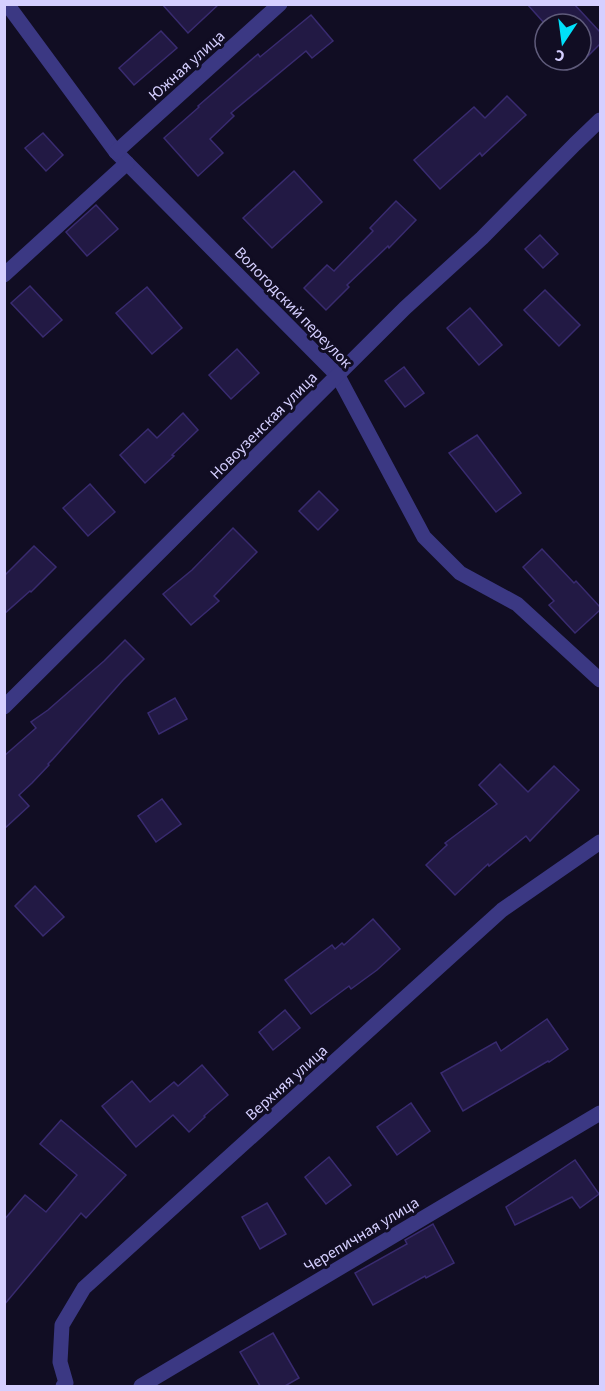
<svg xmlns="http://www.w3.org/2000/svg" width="605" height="1391" font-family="'Source Sans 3',sans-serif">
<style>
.building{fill:#221944;stroke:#392b70;stroke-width:1.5}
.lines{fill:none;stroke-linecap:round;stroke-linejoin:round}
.minor{stroke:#3b3883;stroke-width:15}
.labels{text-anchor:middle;stroke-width:6;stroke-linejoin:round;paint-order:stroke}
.street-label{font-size:16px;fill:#d5cfff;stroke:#110d23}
</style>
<rect width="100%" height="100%" fill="#110d23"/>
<!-- building -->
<g class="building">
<path d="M 162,4 L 219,4 L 188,33 Z"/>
<path d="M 527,4 L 574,4 L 600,32 L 600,44 L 582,62 L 580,60 L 581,24 L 545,24 Z"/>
<path d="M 311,15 L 333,41 L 312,58 L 306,51 L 231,113 L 234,116 L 210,139 L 223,153 L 198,176 L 164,138 L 199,107 L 198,106 L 258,54 L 260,57 Z"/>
<path d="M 161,31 L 177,48 L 134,85 L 119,68 Z"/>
<path d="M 507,96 L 526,115 L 482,156 L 480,153 L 440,189 L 414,160 L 474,107 L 485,118 Z"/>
<path d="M 43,133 L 63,155 L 46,171 L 25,148 Z"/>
<path d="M 294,171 L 322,202 L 272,248 L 243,218 Z"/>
<path d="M 396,201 L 416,220 L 389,248 L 388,246 L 347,285 L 349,287 L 326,310 L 304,288 L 327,265 L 334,271 L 373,231 L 370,228 Z"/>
<path d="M 96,205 L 118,229 L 87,256 L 66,232 Z"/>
<path d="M 540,235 L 558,254 L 543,268 L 525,249 Z"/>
<path d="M 30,286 L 62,320 L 43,337 L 11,303 Z"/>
<path d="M 147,287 L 182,328 L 152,354 L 116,313 Z"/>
<path d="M 545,290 L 580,325 L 559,346 L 524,310 Z"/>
<path d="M 470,308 L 502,345 L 479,365 L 447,328 Z"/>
<path d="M 237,349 L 259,373 L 231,399 L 209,375 Z"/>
<path d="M 404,367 L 424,393 L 405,407 L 385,381 Z"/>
<path d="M 183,413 L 198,430 L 172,455 L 174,456 L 145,483 L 120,455 L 148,429 L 157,438 Z"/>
<path d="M 477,435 L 521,493 L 496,512 L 449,453 Z"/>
<path d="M 90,484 L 115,512 L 88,536 L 63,508 Z"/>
<path d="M 319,491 L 338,510 L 318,530 L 299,511 Z"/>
<path d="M 233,528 L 257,552 L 214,596 L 219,601 L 191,625 L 163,594 L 192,570 Z"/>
<path d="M 34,546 L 56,567 L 31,592 L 30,591 L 4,614 L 4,576 Z"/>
<path d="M 542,549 L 574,583 L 576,581 L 600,607 L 600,610 L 575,633 L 549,605 L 554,601 L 523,567 Z"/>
<path d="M 125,640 L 144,659 L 123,680 L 53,759 L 48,764 L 49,765 L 32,783 L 19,795 L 29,806 L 4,829 L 4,756 L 36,728 L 31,722 L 48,710 L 104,661 Z"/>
<path d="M 175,698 L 187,719 L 159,734 L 148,713 Z"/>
<path d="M 500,764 L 528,792 L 554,766 L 579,790 L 530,841 L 526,836 L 489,866 L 488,864 L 455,895 L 426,865 L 447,845 L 445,843 L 497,804 L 479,785 Z"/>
<path d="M 162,799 L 181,824 L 156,842 L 138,816 Z"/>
<path d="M 35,886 L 64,917 L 43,936 L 15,906 Z"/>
<path d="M 373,919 L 400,949 L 377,970 L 351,989 L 349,986 L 311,1014 L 285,980 L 332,945 L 335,949 L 342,943 L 344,945 Z"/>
<path d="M 285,1010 L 300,1028 L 273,1050 L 259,1032 Z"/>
<path d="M 547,1019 L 568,1049 L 549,1062 L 548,1061 L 463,1111 L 441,1073 L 496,1042 L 501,1051 Z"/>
<path d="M 202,1065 L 228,1095 L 204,1116 L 205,1117 L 189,1132 L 173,1115 L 136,1147 L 102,1106 L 132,1081 L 150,1102 L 174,1082 L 178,1086 Z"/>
<path d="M 411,1103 L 430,1131 L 397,1155 L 377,1127 Z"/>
<path d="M 61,1120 L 126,1175 L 86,1218 L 81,1213 L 4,1305 L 4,1220 L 25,1195 L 46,1212 L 77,1175 L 40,1144 Z"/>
<path d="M 329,1157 L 351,1185 L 326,1204 L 305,1177 Z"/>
<path d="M 575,1160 L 599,1194 L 580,1208 L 572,1197 L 515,1225 L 506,1207 Z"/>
<path d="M 267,1203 L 286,1234 L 260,1249 L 242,1217 Z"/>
<path d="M 433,1224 L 454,1263 L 426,1278 L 425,1276 L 373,1305 L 355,1273 L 407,1244 L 405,1240 Z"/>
<path d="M 273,1333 L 299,1378 L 285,1386 L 260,1386 L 240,1352 Z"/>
</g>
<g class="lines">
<!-- minor -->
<g class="minor">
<path d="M 7,4 L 116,152 L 338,376 L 424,537 L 460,573 L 517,604 L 600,680"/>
<path d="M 116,152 L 280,4"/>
<path d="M 4,275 L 127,163"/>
<path d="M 4,707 L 405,308 L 482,238 L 575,144 L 600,120"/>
<path d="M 63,1386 L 66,1383 L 60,1362 L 62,1325 L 84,1288 L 502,910 L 600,842"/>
<path d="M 141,1386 L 600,1113"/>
</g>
</g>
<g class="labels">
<!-- street labels -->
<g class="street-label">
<text transform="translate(186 65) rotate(-42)" y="6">Южная улица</text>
<text transform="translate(294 307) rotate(46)" y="6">Вологодский переулок</text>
<text transform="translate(263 425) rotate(-45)" y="6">Новоузенская улица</text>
<text transform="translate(286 1082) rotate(-42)" y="6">Верхняя улица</text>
<text transform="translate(361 1234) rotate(-31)" y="6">Черепичная улица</text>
</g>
</g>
<!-- border -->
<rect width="605" height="1391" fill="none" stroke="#d5cfff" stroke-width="12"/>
<!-- north arrow -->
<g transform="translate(563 42) rotate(193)"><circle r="28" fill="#110d23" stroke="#5f5b7b" stroke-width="1.5"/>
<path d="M0-4.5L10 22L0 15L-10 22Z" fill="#00e0fa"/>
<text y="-9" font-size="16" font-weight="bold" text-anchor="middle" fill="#d5cfff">С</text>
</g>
</svg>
